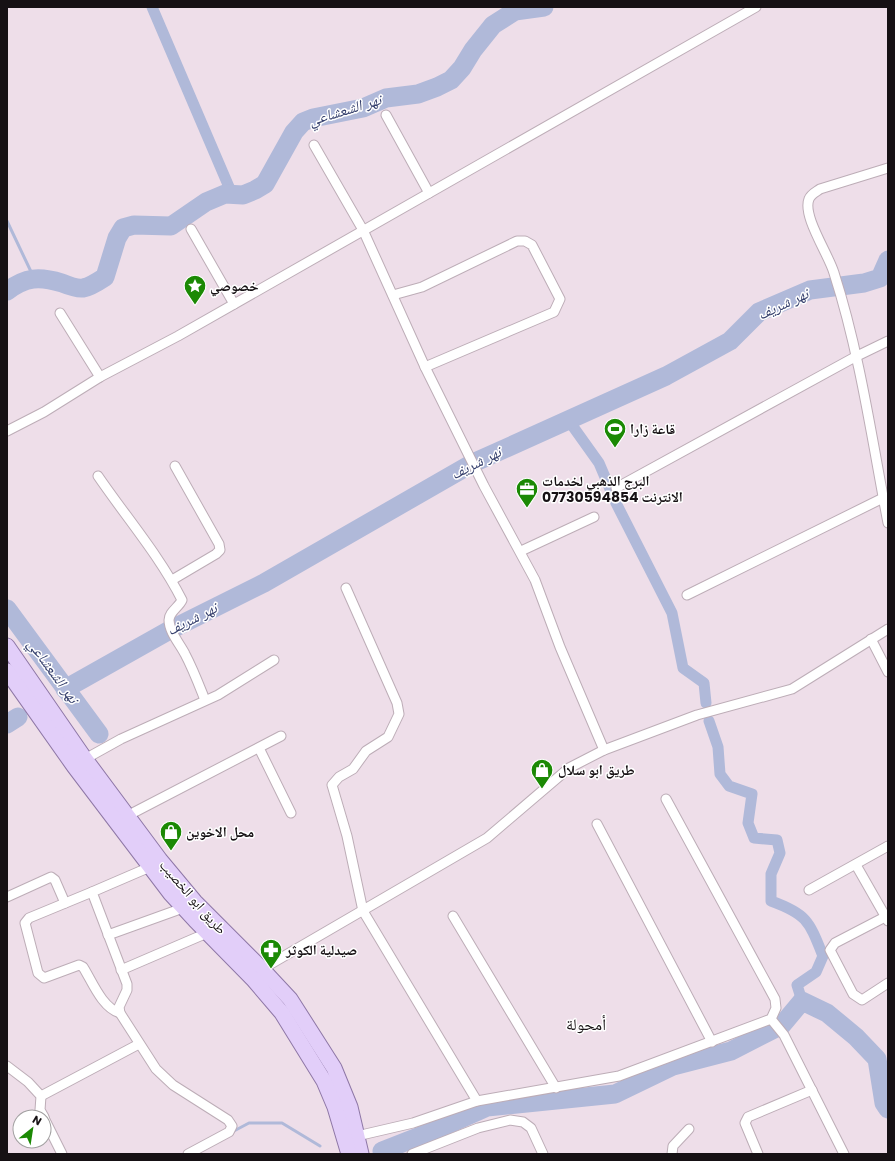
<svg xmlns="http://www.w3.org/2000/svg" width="895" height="1161" font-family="Poppins,'Noto Naskh Arabic',sans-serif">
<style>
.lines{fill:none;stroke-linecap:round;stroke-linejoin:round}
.stream{stroke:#b0b9d9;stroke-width:3}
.canal{stroke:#b0b9d9;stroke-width:11}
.river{stroke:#b0b9d9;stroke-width:19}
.street-casing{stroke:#bdadb7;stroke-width:11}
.primary-casing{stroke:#8e77a6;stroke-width:17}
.street{stroke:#fff;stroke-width:9}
.primary{stroke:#e2cef9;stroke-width:15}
.labels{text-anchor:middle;stroke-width:3;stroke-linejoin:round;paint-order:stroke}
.poi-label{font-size:14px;font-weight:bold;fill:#161114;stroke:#fff;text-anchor:start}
.street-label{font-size:14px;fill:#161114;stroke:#fff}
.water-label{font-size:15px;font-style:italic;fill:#36406d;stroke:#fff}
.quarter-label{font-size:16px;fill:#161114;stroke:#fff}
</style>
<rect width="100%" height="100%" fill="#eedee9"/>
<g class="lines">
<!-- stream -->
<g class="stream">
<path d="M 7,221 L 34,278"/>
<path d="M 232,1132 L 249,1123 L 282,1123 L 320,1146"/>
</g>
<!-- canal -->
<g class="canal">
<path d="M 152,7 L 232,194"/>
<path d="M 569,421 L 599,463 L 616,503 L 672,613 L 683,668 L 704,683 L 706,703"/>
<path d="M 709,721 L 718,747 L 720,774 L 729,786 L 752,794 L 748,823 L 754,838 L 777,840 L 780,853 L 771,874 L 771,901 C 807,914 809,921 823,956 L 816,972 L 797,985 L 802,1001"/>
</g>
<!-- river -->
<g class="river">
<path d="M 7,291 C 26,277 39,276 62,283 C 67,285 77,289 83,288 C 90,287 99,281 105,277 L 117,238 L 123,228 L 134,225 L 171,226 L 206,202 L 225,194 L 243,195 L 255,190 L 265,184 L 294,132 L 303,122 L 313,118 L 363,108 L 386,98 L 418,94 L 437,87 L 451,80 L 462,68 L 473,50 L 493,25 L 515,11 L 544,7"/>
<path d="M 7,609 L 99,734"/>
<path d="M 65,689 L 168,631 L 264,583 L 473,463 L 666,376 L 730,341 L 759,312 L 810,290 L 864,283 L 880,278 L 888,260"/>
<path d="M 7,724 L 18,717"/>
<path d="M 382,1151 L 433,1131 L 487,1107 L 615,1094 L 673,1066 L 731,1051 L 782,1025 L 802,1001 L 827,1013 L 856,1037 L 877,1059 L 884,1103 L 888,1109"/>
</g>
<!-- street casing -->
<g class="street-casing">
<g id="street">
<path d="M 386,115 L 429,193"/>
<path d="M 314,145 L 363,230 L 425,367 L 484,486 L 535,580 L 560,647 L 604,750"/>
<path d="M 888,168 L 820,189 C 816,192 811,194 809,199 C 802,216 829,255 834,273 C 860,354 872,440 888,523"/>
<path d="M 191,229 L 234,304"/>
<path d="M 393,295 L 422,287 L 517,241 L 525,241 L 532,245 L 560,299 L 554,312 L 425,367"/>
<path d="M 60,313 L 100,377"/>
<path d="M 7,431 L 44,412 L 100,377 L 178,336 L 756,7"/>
<path d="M 98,476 C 126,517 159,555 182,600 C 179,607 169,612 169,620 C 169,632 180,644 185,654 C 193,669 199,685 205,700"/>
<path d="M 616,488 L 855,357 L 888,341"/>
<path d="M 521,551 L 594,517"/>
<path d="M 172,580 L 216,554 L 220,550 L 219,544 L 175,466"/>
<path d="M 346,588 L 397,703 L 399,714 L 388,737 L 366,751 L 353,769 L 339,777 L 332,785 L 347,836 L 363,911 L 477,1101"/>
<path d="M 687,595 L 883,498"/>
<path d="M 871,639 L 888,672"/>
<path d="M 259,748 L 291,813"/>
<path d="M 85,759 L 121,739 L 218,695 L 274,660"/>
<path d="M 127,816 L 281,736"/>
<path d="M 597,824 L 712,1042"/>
<path d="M 856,865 L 888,921"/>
<path d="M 150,867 L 92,892 L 127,984 L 127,990 L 119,1007 L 120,1013 L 156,1069 L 173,1085 L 228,1120 L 232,1126 L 229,1132 L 188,1154"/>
<path d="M 809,890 L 888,846"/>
<path d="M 92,892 L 29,918 L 25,923 L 38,973 L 44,978 L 79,965 L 83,967 C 92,981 102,1008 120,1013"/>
<path d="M 7,897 L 51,877 L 55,880 L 65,903"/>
<path d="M 453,916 L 556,1088"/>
<path d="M 885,917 L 835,943 L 830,950 L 853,994 L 862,1000 L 888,983"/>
<path d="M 108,935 L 183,908"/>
<path d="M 262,969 L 487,838 L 569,768 L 604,750 L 697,715 L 792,689 L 888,629"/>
<path d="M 121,970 L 207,933"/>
<path d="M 771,1019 L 784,1035 L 844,1154"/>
<path d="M 7,1066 L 28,1082 L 41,1096 L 40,1110 L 44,1117"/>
<path d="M 41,1096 L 139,1044"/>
<path d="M 44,1118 L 62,1154"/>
<path d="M 357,1136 L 413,1123 L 477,1101 L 619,1076 L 771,1019 L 776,1008 L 775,999 L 666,799"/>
<path d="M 412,1154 L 478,1128 L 510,1120 L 523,1122 L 531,1128 L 543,1154"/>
<path d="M 672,1154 L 673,1146 L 689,1129"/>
<path d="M 758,1154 L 745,1123 L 748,1117 L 812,1090"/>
</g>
</g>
<!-- primary casing -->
<g class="primary-casing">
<g id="primary">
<path d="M 7,646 L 85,759 L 160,860 L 195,902 L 262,969 L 290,999 L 334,1068 L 350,1107 L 361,1154"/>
<path d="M 7,671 L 74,766 L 171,894 L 195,920 L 253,979 L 282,1013 L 324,1081 L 335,1107 L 349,1154"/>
</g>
</g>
<!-- street -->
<use href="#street" class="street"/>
<!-- primary -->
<use href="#primary" class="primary"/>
</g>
<!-- icons -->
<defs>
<g id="sight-pin" transform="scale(1.15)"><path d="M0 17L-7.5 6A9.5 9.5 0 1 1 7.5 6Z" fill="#1b8904" stroke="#fff"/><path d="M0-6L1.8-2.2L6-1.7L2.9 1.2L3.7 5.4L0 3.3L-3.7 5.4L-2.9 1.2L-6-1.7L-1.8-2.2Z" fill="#fff"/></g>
<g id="stadium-pin" transform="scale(1.15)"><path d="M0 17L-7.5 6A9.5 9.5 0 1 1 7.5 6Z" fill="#1b8904" stroke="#fff"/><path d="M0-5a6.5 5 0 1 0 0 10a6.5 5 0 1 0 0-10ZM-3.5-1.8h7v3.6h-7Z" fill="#fff"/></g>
<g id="office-pin" transform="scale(1.15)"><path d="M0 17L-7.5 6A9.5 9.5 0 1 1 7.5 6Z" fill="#1b8904" stroke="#fff"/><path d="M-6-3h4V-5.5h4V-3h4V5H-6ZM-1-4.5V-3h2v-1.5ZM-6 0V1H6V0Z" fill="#fff"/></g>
<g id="shop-pin" transform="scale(1.15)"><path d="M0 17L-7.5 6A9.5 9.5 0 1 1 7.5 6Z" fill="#1b8904" stroke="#fff"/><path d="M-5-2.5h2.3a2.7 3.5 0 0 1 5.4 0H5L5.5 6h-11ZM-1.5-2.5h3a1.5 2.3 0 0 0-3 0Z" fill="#fff"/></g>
<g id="pharmacy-pin" transform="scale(1.15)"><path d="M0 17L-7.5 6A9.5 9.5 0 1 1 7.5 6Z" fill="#1b8904" stroke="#fff"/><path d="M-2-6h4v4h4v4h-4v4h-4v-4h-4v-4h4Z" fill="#fff"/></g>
</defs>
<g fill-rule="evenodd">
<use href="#sight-pin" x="195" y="286"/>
<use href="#stadium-pin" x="615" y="429"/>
<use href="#office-pin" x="527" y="489"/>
<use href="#shop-pin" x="542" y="770"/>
<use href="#shop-pin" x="171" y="832"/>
<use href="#pharmacy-pin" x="271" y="950"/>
</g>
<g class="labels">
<!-- poi labels -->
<g class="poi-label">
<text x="210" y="291">خصوصي</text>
<text x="630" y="434">قاعة زارا</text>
<text x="542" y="486">البرج الذهبي لخدمات<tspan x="542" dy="16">الانترنت 07730594854</tspan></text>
<text x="558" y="775">طريق ابو سلال</text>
<text x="186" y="837">محل الاخوين</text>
<text x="286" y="955">صيدلية الكوثر</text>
</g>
<!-- street labels -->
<g class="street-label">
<text transform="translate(193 897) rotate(49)" y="5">طريق ابو الخصيب</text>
</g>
<!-- water labels -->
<g class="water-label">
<text transform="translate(345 110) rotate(-17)" y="5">نهر الشعشاعي</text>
<text transform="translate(783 304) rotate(-25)" y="5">نهر شريف</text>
<text transform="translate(476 463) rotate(-27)" y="5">نهر شريف</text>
<text transform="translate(192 619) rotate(-27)" y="5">نهر شريف</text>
<text transform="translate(53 671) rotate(54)" y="5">نهر الشعشاعي</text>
</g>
<!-- quarter labels -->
<g class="quarter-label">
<text x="586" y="1030">أمحولة</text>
</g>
</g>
<!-- border -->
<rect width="895" height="1161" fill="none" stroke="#161114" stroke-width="16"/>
<!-- north arrow -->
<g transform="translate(32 1129) rotate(30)"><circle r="19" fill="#ffffff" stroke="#a2a0a1"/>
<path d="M0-3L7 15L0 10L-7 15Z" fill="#1b8904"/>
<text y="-6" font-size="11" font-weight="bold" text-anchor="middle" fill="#161114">N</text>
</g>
</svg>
